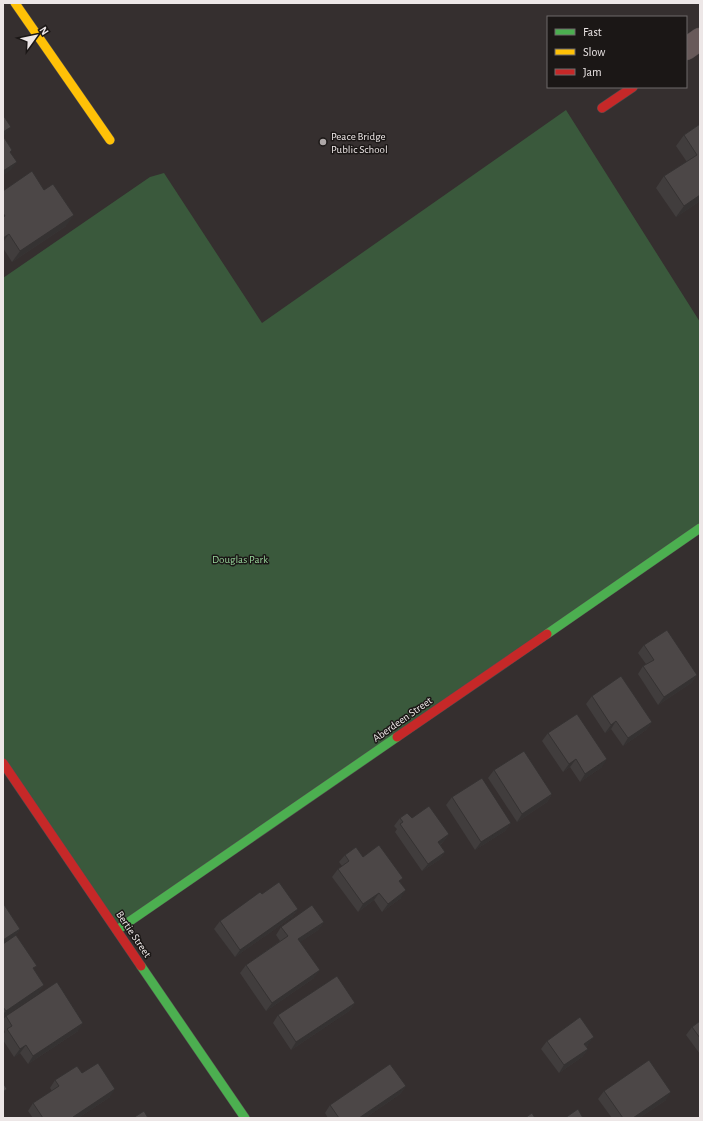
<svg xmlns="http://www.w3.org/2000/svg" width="703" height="1121" font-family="'Alegreya Sans',sans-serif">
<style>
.green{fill:#3a593c}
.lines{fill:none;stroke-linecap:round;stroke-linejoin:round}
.street-casing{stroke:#524d4d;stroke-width:23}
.fast-casing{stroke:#524d4d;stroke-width:10}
.slow-casing{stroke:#524d4d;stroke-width:10}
.jam-casing{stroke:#524d4d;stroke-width:10}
.street{stroke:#685a5a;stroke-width:22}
.fast{stroke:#4caf50;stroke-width:9}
.slow{stroke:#ffc107;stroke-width:9}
.jam{stroke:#c62828;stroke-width:9}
.wall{fill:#413d3d}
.shaded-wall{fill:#353232}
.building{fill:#4c4747;stroke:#353232}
.poi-dot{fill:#ada7a7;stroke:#1b1716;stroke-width:1.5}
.labels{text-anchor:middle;stroke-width:3;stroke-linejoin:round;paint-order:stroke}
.poi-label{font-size:11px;fill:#ede7e7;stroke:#1b1716;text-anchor:start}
.park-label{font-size:11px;fill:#96d39a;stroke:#1b1716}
.street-label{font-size:11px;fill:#ede7e7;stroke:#1b1716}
</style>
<rect width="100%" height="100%" fill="#352f2f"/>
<!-- green -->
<path class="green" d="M 566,110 L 700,322 L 700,529 L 117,930 L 3,760 L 3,278 L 150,177 L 164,173 L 262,323 Z"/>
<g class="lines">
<!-- street casing -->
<g class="street-casing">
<path id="street" d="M 686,49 L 700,39"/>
</g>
<!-- fast casing -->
<g class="fast-casing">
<g id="fast">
<path d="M 547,634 L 700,528"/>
<path d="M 117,930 L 397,737"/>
<path d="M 141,966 L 245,1118"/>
</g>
</g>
<!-- slow casing -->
<g class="slow-casing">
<path id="slow" d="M 15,3 L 110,140"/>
</g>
<!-- jam casing -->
<g class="jam-casing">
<g id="jam">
<path d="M 602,108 L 633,87"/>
<path d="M 397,737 L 547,634"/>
<path d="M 3,763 L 141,966"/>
</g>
</g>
<!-- street -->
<use href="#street" class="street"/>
<!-- fast -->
<use href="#fast" class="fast"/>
<!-- slow -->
<use href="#slow" class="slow"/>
<!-- jam -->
<use href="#jam" class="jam"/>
</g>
<!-- wall -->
<g class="wall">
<path d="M 700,124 L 700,201 L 676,217 L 656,188 L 664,176 L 687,162 L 676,146 L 684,135 Z"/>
<path d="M 3,191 L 66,226 L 12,262 L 3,248 Z"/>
<path d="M 644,645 L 697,675 L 691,683 L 658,705 L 638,674 L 643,666 L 646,664 L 638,653 Z"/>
<path d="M 592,696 L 652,722 L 646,730 L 623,746 L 611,729 L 605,733 L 586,704 Z"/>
<path d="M 548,733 L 602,767 L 580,782 L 570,767 L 563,772 L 542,741 Z"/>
<path d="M 494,770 L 552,794 L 547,802 L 517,822 L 488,778 Z"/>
<path d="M 452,797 L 511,823 L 505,831 L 475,850 L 446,805 Z"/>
<path d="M 400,818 L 412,818 L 449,834 L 443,842 L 440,845 L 445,852 L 439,860 L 422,871 L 395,832 L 397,829 L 394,826 Z"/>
<path d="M 345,855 L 363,857 L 400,882 L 401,898 L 382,912 L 374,900 L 358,912 L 332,877 L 338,869 L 342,866 L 339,862 Z"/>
<path d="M 3,903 L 20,929 L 14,937 L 34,969 L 39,993 L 3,1017 Z"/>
<path d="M 298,909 L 292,917 L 235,957 L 214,929 L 220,921 Z"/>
<path d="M 324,922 L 318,930 L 300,942 L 314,978 L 266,1011 L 240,973 L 246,965 L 280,941 L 276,935 L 281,927 Z"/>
<path d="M 355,1003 L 349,1011 L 291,1050 L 273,1023 L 278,1015 Z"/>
<path d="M 6,1016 L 78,1031 L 28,1064 L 20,1053 L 14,1057 L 3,1040 L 3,1035 L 5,1032 L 3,1028 L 3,1020 Z"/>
<path d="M 700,1021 L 700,1054 L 686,1035 L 692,1027 Z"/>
<path d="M 547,1041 L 588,1045 L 586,1047 L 588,1049 L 582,1057 L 559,1073 L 541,1049 Z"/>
<path d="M 82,1073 L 110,1097 L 78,1118 L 33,1118 L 28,1111 L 33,1103 L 52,1091 L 50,1088 L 55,1080 Z"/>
<path d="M 406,1086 L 400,1094 L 365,1118 L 328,1118 L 325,1113 L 330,1105 Z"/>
<path d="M 604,1091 L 666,1100 L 639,1118 L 612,1118 L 598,1099 Z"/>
</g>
<!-- shaded-wall -->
<g class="shaded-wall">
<path d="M 11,127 L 5,135 L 3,136 L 3,132 Z"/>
<path d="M 17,162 L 11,170 L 3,176 L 3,171 Z"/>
<path d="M 700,195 L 700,201 L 676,217 L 684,206 Z"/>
<path d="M 74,215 L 66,226 L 12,262 L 20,251 Z"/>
<path d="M 9,234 L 3,242 L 3,238 Z"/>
<path d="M 697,675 L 691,683 L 658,705 L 664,697 Z"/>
<path d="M 616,721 L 611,729 L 605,733 L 611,725 Z"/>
<path d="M 652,722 L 646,730 L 623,746 L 628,738 Z"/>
<path d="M 576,759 L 570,767 L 563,772 L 569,764 Z"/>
<path d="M 607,759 L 602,767 L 580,782 L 585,774 Z"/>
<path d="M 552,794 L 547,802 L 517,822 L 522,814 Z"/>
<path d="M 511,823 L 505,831 L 475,850 L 481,842 Z"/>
<path d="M 449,834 L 443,842 L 432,850 L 438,842 Z"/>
<path d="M 445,852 L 439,860 L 422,871 L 428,864 Z"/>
<path d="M 406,890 L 401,898 L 382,912 L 388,904 Z"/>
<path d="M 379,893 L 374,900 L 358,912 L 363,904 Z"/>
<path d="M 298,909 L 292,917 L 235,957 L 240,950 Z"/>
<path d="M 324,922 L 318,930 L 293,947 L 298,939 Z"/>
<path d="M 20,929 L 12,940 L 3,946 L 3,940 Z"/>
<path d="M 320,970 L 314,978 L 266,1011 L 272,1003 Z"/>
<path d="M 44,985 L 39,993 L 3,1017 L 3,1014 L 6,1011 Z"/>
<path d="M 355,1003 L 349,1011 L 291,1050 L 296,1042 Z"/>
<path d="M 83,1023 L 78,1031 L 28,1064 L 33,1056 Z"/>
<path d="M 594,1037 L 588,1045 L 579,1052 L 584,1044 Z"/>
<path d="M 26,1045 L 20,1053 L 14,1057 L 20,1049 Z"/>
<path d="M 588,1049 L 582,1057 L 559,1073 L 564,1065 Z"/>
<path d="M 406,1086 L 400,1094 L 365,1118 L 359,1118 Z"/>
<path d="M 7,1089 L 3,1095 L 3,1092 Z"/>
<path d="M 115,1089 L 110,1097 L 78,1118 L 72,1118 L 73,1117 Z"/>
<path d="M 671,1092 L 666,1100 L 639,1118 L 633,1118 Z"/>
</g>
<!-- building -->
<g class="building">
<path d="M 3,115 L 11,127 L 3,132 Z"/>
<path d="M 700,124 L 700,195 L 684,206 L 664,176 L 697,155 L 684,135 Z"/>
<path d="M 3,136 L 12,150 L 10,152 L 17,162 L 3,171 Z"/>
<path d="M 32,171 L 44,190 L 53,184 L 74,215 L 20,251 L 9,234 L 3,238 L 3,217 L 5,216 L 3,213 L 3,191 Z"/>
<path d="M 667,630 L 697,675 L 664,697 L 643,666 L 654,660 L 644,645 Z"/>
<path d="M 621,676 L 652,722 L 628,738 L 616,721 L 611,725 L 592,696 Z"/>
<path d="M 577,714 L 607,759 L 585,774 L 576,759 L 569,764 L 548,733 Z"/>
<path d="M 524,751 L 552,794 L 522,814 L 494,770 Z"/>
<path d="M 482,778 L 511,823 L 481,842 L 452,797 Z"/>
<path d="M 429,806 L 449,834 L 438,842 L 445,852 L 428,864 L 400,824 L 403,822 L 400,818 L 407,813 L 412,818 Z"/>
<path d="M 379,845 L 403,878 L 399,881 L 406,890 L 388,904 L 379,893 L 363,904 L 338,869 L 349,861 L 345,855 L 356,847 L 363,857 Z"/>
<path d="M 279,882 L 298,909 L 240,950 L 220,921 L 260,892 L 262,894 Z"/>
<path d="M 3,903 L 20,929 L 3,940 Z"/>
<path d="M 312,905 L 324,922 L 298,939 L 320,970 L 272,1003 L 246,965 L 288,936 L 281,927 Z"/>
<path d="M 16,935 L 37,966 L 33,968 L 44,985 L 6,1011 L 3,1007 L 3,944 Z"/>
<path d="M 337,976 L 355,1003 L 296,1042 L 278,1015 Z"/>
<path d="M 57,982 L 83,1023 L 33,1056 L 26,1045 L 20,1049 L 7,1029 L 12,1026 L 6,1016 Z"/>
<path d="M 580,1017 L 594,1037 L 584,1044 L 588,1049 L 564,1065 L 547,1041 Z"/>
<path d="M 700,1021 L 700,1038 L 692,1027 Z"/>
<path d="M 649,1060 L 671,1092 L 633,1118 L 623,1118 L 604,1091 Z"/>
<path d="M 98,1063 L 115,1089 L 73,1117 L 74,1118 L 43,1118 L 33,1103 L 59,1086 L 55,1080 L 77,1066 L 82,1073 Z"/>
<path d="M 390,1064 L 406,1086 L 359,1118 L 339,1118 L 330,1105 Z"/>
<path d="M 3,1083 L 7,1089 L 3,1092 Z"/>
<path d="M 578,1109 L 583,1118 L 565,1118 Z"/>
<path d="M 144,1111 L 148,1118 L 133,1118 Z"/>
<path d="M 532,1113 L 535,1118 L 525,1118 Z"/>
</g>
<!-- markers -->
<circle class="poi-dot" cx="323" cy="142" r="4"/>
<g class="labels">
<!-- poi labels -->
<g class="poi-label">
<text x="331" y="140">Peace Bridge<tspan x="331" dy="13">Public School</tspan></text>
</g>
<!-- park labels -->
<g class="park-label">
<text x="240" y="563">Douglas Park</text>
</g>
<!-- street labels -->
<g class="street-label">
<text transform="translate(402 719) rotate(-35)" y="4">Aberdeen Street</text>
<text transform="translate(134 934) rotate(56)" y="4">Bertie Street</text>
</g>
</g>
<!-- border -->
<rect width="703" height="1121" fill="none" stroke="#ede7e7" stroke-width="8"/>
<!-- legend -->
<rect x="547" y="16" width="140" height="72" fill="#1b1716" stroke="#6f6a6a"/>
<rect x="555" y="29" width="20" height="6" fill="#4caf50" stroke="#6f6a6a"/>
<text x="583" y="36" font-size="12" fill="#ede7e7">Fast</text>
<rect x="555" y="49" width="20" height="6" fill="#ffc107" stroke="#6f6a6a"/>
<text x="583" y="56" font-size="12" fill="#ede7e7">Slow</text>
<rect x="555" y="69" width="20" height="6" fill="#c62828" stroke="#6f6a6a"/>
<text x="583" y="76" font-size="12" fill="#ede7e7">Jam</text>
<!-- north arrow -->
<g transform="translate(36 36) rotate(57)" stroke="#1b1716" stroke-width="3" paint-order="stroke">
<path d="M0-3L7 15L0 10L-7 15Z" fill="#ede7e7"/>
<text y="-6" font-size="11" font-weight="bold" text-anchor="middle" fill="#ede7e7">N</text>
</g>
</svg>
